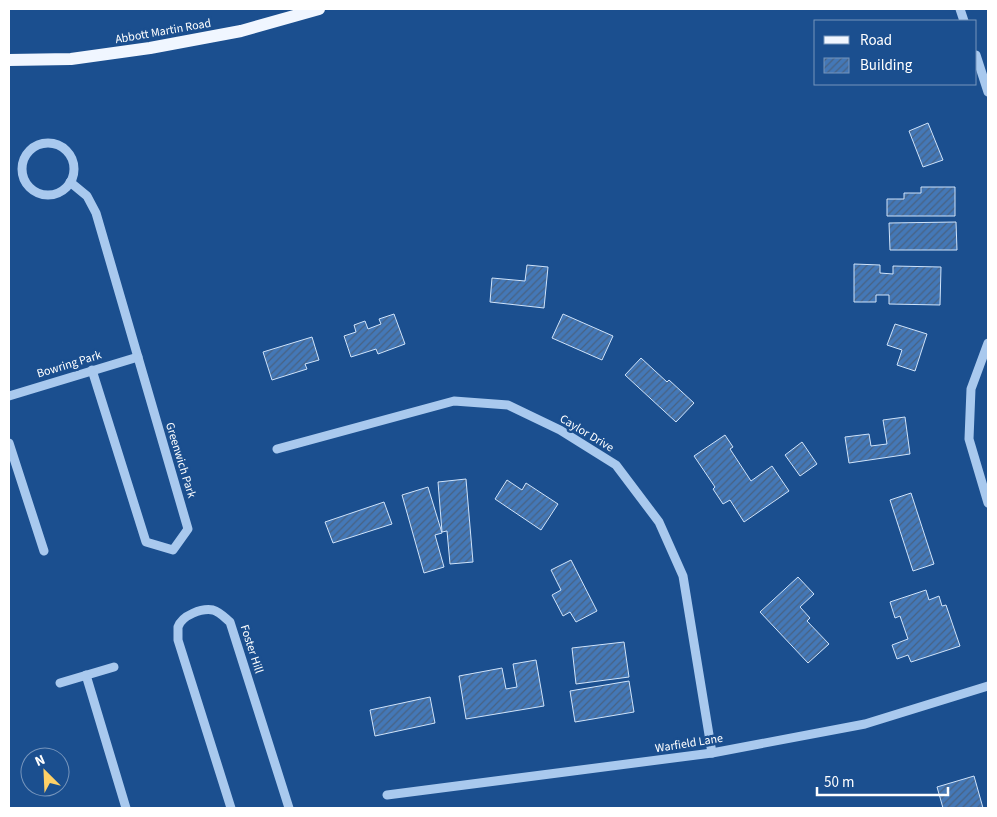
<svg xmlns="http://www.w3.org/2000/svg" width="997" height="817" font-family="'Source Sans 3',sans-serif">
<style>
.building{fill:url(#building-hatch);stroke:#cfe3fa}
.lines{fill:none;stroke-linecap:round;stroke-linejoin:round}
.minor{stroke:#a9c9ee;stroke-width:9}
.major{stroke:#f0f6ff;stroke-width:12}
.labels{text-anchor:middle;stroke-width:5;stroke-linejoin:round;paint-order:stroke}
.street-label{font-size:12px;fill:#fff;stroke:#1b4f8f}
</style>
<defs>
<pattern id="building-hatch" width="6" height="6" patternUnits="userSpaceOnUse" patternTransform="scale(1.25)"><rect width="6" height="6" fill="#4478b7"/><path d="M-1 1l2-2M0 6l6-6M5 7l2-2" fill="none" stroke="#486282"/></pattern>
</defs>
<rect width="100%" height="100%" fill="#1b4f8f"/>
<!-- building -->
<g class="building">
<path d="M 928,123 L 943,160 L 923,167 L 909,131 Z"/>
<path d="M 921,187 L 955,187 L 955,216 L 887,216 L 887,199 L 904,199 L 904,193 L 921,193 Z"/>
<path d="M 956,222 L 957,250 L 890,250 L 889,223 Z"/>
<path d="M 854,264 L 880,265 L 880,273 L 893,274 L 893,266 L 941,267 L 940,305 L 889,304 L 889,295 L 876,295 L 876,302 L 854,302 Z"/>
<path d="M 527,265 L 548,267 L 544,308 L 490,302 L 492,278 L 525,281 Z"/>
<path d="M 394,314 L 405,344 L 378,354 L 376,349 L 351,357 L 344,336 L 356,332 L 354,325 L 365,321 L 368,329 L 381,324 L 379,319 Z"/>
<path d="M 563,314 L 613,336 L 602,360 L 552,338 Z"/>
<path d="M 895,324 L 927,334 L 915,371 L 897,365 L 902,350 L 887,345 Z"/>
<path d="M 312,337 L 319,360 L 305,364 L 307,369 L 272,380 L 263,352 Z"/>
<path d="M 641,358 L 667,382 L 669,380 L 694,403 L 676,422 L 625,375 Z"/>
<path d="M 905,417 L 910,454 L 849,463 L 845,437 L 869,434 L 871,446 L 887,444 L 883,420 Z"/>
<path d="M 725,435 L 733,447 L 730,449 L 751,481 L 772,466 L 789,491 L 744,522 L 730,500 L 723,504 L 713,489 L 715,487 L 694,456 Z"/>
<path d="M 802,442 L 817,464 L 800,476 L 785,455 Z"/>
<path d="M 466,479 L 473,562 L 450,564 L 447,531 L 442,532 L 438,482 Z"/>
<path d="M 507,480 L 522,490 L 526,483 L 558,504 L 541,530 L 495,499 Z"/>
<path d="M 428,487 L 442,533 L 435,535 L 444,567 L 424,573 L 402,495 Z"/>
<path d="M 911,493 L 934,564 L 913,571 L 890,500 Z"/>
<path d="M 384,502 L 392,524 L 333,543 L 325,522 Z"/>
<path d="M 571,560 L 597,611 L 576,622 L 570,612 L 563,616 L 552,595 L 561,590 L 551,570 Z"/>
<path d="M 798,577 L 814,594 L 800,607 L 810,618 L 807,621 L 829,644 L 808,663 L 760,612 Z"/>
<path d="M 926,590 L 929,600 L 939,596 L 942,606 L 946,605 L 960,646 L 911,662 L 908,655 L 897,659 L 892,645 L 908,639 L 900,616 L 895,618 L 890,602 Z"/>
<path d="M 624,642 L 629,677 L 576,684 L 572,648 Z"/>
<path d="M 536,660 L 544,706 L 466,719 L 459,676 L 502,668 L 506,689 L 517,687 L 513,664 Z"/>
<path d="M 629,681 L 634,712 L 575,722 L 570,691 Z"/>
<path d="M 430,697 L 435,723 L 375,736 L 370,710 Z"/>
<path d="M 974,776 L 983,808 L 943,808 L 937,787 Z"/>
</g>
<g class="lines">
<!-- minor -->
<g class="minor">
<path d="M 960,9 L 964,21"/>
<path d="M 976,55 L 988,92"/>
<circle cx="48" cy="169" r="26"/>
<path d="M 70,182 L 87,196 L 96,213 L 188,529 L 173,550 L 146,542 L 92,370"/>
<path d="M 988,343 L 971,389 L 969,439 L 988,503"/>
<path d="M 9,396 L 138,357"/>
<path d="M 9,443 L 44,551"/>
<path d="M 277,449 L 454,401 L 508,405 L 560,430 L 616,465 L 659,522 L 683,576 L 712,753"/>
<path d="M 86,675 L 126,808"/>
<path d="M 60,683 L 114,667"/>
<path d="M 387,795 L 712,753 L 865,724 L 988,686"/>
<path d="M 231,808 L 178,640 C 178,636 178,631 178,627 C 182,615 202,608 213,610 C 220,612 225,618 230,622 L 289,808"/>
</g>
<!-- major -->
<path class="major" d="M 9,60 L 71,59 L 150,48 L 241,31 L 319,9"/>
</g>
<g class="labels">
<!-- street labels -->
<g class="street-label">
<text transform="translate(163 31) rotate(-10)" y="4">Abbott Martin Road</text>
<text transform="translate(69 364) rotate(-17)" y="4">Bowring Park</text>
<text transform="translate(587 433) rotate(31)" y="4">Caylor Drive</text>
<text transform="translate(181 460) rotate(73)" y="4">Greenwich Park</text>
<text transform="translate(252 649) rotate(72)" y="4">Foster Hill</text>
<text transform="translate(689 743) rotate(-9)" y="4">Warfield Lane</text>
</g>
</g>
<!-- border -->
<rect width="997" height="817" fill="none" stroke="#ffffff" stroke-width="20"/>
<!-- legend -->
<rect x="814" y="20" width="162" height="65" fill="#1b4f8f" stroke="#7695bc"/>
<rect x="824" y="36" width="25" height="8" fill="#f0f6ff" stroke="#7695bc"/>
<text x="860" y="45" font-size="15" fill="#ffffff">Road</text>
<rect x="824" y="58" width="25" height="15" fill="url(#building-hatch)" stroke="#7695bc"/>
<text x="860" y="70" font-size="15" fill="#ffffff">Building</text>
<!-- north arrow -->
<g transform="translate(45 772) rotate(336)"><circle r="24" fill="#1b4f8f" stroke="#7695bc"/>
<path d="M0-4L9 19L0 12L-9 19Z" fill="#ffd166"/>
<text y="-8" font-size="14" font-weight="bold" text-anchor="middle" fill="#ffffff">N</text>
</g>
<!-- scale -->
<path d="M817 787v8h131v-8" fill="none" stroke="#ffffff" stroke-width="2.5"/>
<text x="824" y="787" font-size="15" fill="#ffffff" stroke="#1b4f8f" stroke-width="4" paint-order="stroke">50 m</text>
</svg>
